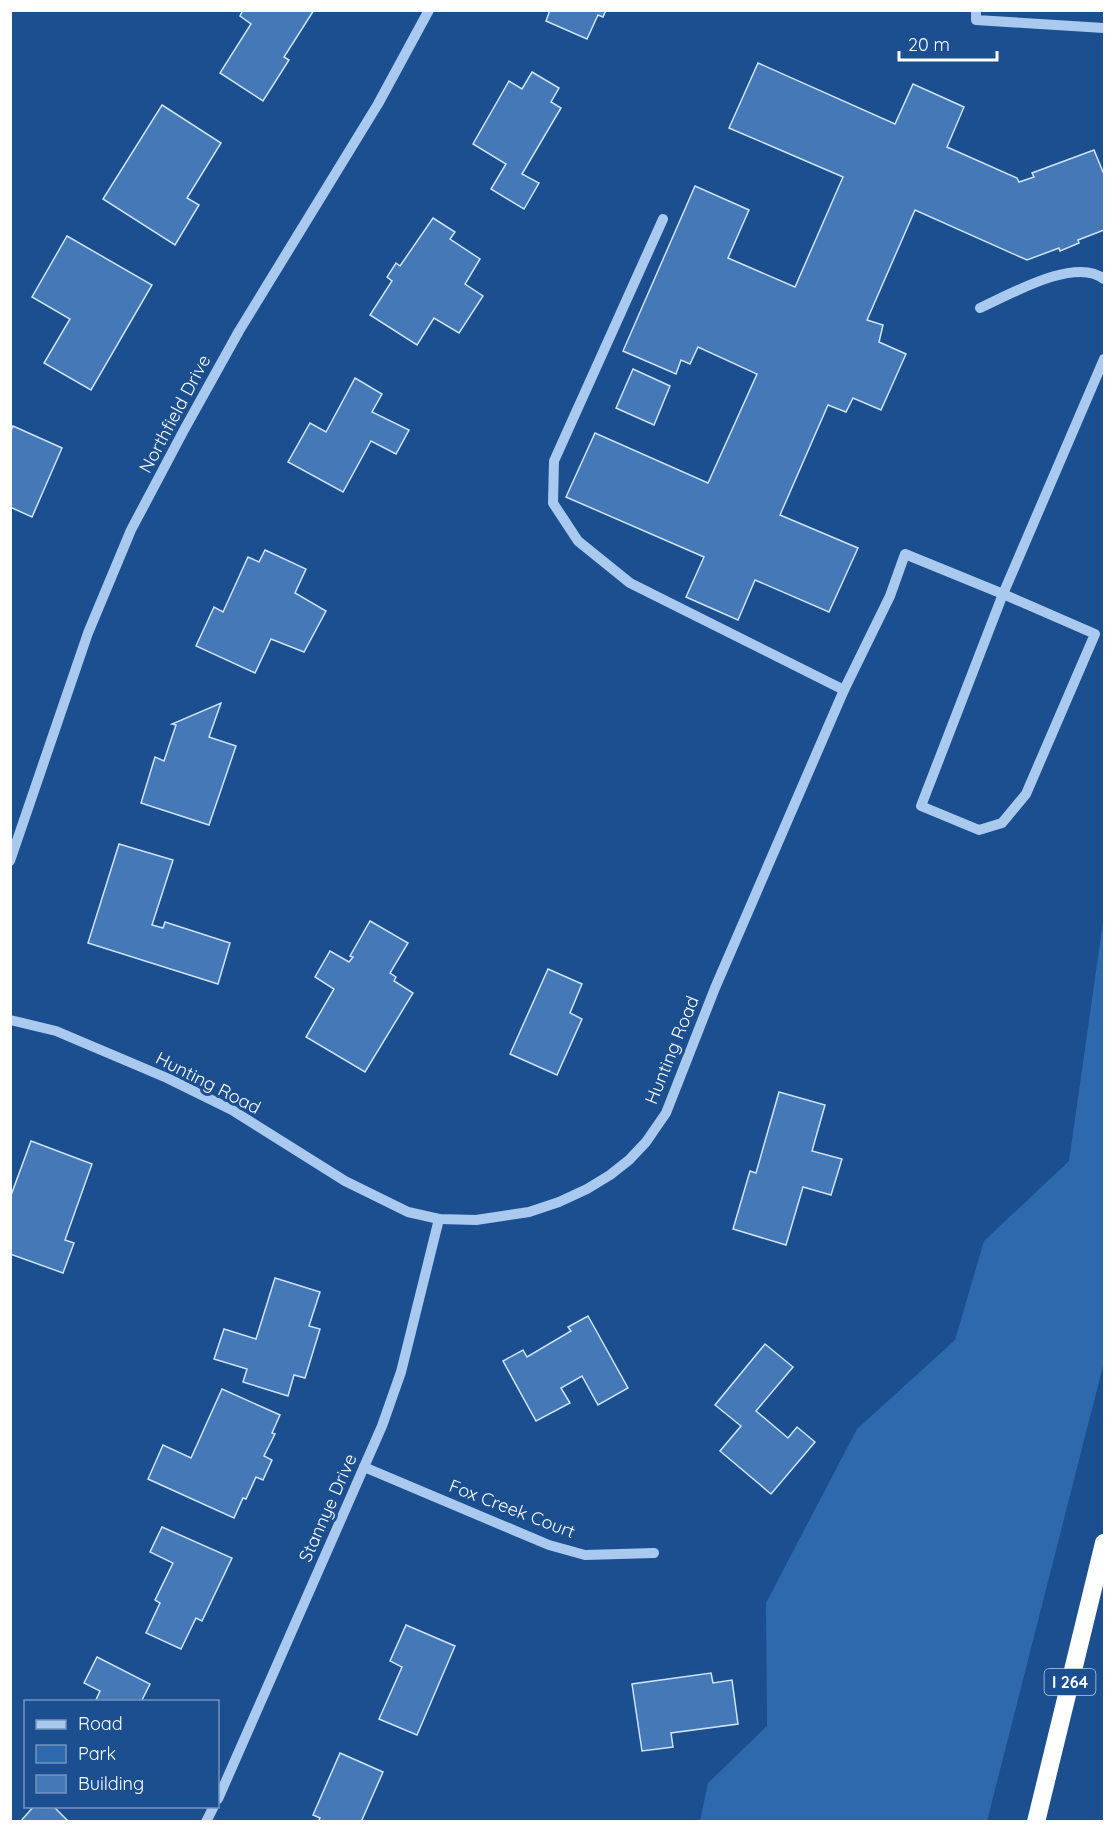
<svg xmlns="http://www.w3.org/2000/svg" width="1115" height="1832" font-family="Quicksand,sans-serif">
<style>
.green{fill:#2e69ad}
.building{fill:#4478b7;stroke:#cfe3fa;stroke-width:1.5}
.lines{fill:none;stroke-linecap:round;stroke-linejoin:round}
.minor{stroke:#a9c9ee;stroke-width:10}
.highway{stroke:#fff;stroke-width:18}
.labels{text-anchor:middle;stroke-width:6;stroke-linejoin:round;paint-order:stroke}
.shield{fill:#1b4f8f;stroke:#bbcadd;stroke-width:1.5}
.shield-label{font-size:16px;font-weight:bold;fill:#fff}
.street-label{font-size:18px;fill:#fff;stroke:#1b4f8f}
</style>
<rect width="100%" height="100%" fill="#1b4f8f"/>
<!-- green -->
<path class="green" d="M 1104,915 L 1104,1362 L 987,1821 L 700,1821 L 708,1783 L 767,1726 L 766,1603 L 857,1429 L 955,1340 L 984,1241 L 1069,1161 Z"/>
<!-- building -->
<g class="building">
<path d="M 243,10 L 314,10 L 284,57 L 289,60 L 263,101 L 220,73 L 251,24 L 240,16 Z"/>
<path d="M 550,10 L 606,10 L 603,17 L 598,15 L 587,39 L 546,21 Z"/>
<path d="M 758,63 L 895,124 L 913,84 L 964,107 L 947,147 L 1017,178 L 1019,182 L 1034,177 L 1032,173 L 1094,150 L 1103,172 L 1104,171 L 1104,230 L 1078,240 L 1079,243 L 1060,251 L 1059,248 L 1027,260 L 915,210 L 867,320 L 883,325 L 879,342 L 906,354 L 881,410 L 853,398 L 846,412 L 828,405 L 780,515 L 858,548 L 829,612 L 755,580 L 738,620 L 686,597 L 704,557 L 566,497 L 595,433 L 708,483 L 757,374 L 698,347 L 690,364 L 681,360 L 676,374 L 623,351 L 695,186 L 749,210 L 728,258 L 795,287 L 843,177 L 729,128 Z"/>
<path d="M 532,72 L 559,88 L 551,102 L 561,108 L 522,174 L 539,183 L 524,209 L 491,189 L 506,164 L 473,144 L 509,81 L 522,89 Z"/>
<path d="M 162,105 L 221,143 L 187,198 L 199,205 L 175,245 L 103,199 Z"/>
<path d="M 433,218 L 455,232 L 450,239 L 480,259 L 465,284 L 483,296 L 459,333 L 434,318 L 417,345 L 370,315 L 392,281 L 387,277 L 396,263 L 400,266 Z"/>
<path d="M 67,236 L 152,285 L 91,390 L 44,363 L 70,319 L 32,297 Z"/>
<path d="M 633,369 L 670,386 L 654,425 L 616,408 Z"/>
<path d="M 355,378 L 382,394 L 372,412 L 409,430 L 396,454 L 371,441 L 343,492 L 288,462 L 310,423 L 326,432 Z"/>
<path d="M 13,426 L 62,448 L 32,517 L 10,507 L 10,433 Z"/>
<path d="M 265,550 L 306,569 L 295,593 L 326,611 L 304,652 L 271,639 L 255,673 L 196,646 L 214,607 L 223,612 L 248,557 L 259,562 Z"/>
<path d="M 221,703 L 209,737 L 236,746 L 209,825 L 141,803 L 155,757 L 164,761 L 176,725 L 172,724 Z"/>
<path d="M 119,844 L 173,860 L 152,925 L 163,928 L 165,922 L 230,943 L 218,984 L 88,943 Z"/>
<path d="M 370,921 L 408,943 L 390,973 L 396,977 L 394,981 L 413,993 L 365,1072 L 306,1037 L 334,989 L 315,977 L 330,951 L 349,962 L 353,957 L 350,956 Z"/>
<path d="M 548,969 L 582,984 L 570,1013 L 582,1019 L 557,1075 L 510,1054 Z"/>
<path d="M 779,1092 L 825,1105 L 812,1151 L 842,1159 L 831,1195 L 803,1187 L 786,1245 L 733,1229 L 750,1171 L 756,1173 Z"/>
<path d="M 31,1141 L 92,1164 L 65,1240 L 74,1243 L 63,1273 L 10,1254 L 10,1198 Z"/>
<path d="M 275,1278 L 320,1292 L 309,1326 L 320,1329 L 305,1378 L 294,1375 L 288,1396 L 243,1382 L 247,1369 L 214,1359 L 224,1329 L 256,1339 Z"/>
<path d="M 588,1316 L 628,1388 L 598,1405 L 582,1376 L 561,1388 L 570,1403 L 536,1421 L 503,1361 L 523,1350 L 527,1357 L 571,1331 L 568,1327 Z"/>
<path d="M 765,1344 L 793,1367 L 756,1411 L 788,1438 L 797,1427 L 815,1442 L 771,1494 L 720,1451 L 741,1426 L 715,1405 Z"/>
<path d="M 222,1389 L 280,1415 L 272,1433 L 275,1434 L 264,1456 L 272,1460 L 263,1480 L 256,1477 L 246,1499 L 243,1498 L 234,1518 L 148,1479 L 163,1445 L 191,1458 Z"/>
<path d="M 162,1527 L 232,1558 L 202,1621 L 196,1618 L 181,1649 L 146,1633 L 160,1603 L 155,1600 L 173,1563 L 150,1552 Z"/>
<path d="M 406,1625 L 455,1646 L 417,1735 L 379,1719 L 402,1667 L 390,1661 Z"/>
<path d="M 97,1657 L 150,1684 L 141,1702 L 95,1702 L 100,1691 L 84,1683 Z"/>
<path d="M 711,1673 L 713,1683 L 732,1680 L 738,1724 L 671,1733 L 673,1747 L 642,1751 L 632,1684 Z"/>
<path d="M 340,1753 L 383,1772 L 361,1822 L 318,1822 L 320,1818 L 313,1815 Z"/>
<path d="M 34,1806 L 53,1806 L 69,1822 L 20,1822 Z"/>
</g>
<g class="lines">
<!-- minor -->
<g class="minor">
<path d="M 976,10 L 976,20 L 1104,28"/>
<path d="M 663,219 L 554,461 L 553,503 L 578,541 L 630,583 L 844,690"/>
<path d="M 980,308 C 1009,295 1075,256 1104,279"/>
<path d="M 10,861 L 88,633 L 131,530 L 184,430 L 239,331 L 378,104 L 429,10"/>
<path d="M 10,1020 L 56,1031 L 167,1078 L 232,1110 L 345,1181 L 408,1212 L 439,1219 L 476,1220 L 529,1212 L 559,1202 L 587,1189 L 610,1175 L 629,1160 L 646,1142 L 666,1113 L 715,988 L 844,690 L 890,596 L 905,554 L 1003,594 L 921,806 L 979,830 L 1002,823 L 1026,794 L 1095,634 L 1003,594 L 1104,359"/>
<path d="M 364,1467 L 549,1545 L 585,1555 L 654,1553"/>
<path d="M 218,1799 L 382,1426 L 401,1372 L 439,1219"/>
<path d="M 206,1822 L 214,1806"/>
</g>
<!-- highway -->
<path class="highway" d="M 1036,1822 L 1104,1543"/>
</g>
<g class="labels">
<!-- shield labels -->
<rect class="shield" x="1044.5" y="1669" width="51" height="26" rx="4.5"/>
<g class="shield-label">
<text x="1070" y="1688">I 264</text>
</g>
<!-- street labels -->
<g class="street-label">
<text transform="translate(175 414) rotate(-62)" y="6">Northfield Drive</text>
<text transform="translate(672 1050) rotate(-68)" y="6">Hunting Road</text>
<text transform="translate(208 1083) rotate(27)" y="6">Hunting Road</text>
<text transform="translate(328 1508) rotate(-66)" y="6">Stannye Drive</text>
<text transform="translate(512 1509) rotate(21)" y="6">Fox Creek Court</text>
</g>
</g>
<!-- border -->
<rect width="1115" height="1832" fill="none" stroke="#ffffff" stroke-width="24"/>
<!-- legend -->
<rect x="24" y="1700" width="195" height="108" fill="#1b4f8f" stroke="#7695bc" stroke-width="1.5"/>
<rect x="36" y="1720" width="30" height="9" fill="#a9c9ee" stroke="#7695bc" stroke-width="1.5"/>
<text x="78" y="1730" font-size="18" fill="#ffffff">Road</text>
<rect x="36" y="1745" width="30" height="18" fill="#2e69ad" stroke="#7695bc" stroke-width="1.5"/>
<text x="78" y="1760" font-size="18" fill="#ffffff">Park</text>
<rect x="36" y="1775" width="30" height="18" fill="#4478b7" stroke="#7695bc" stroke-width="1.5"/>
<text x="78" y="1790" font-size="18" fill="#ffffff">Building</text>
<!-- scale -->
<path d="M899 51v9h98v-9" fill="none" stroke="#ffffff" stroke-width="3"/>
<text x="908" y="51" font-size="18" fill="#ffffff" stroke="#1b4f8f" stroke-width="4.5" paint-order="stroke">20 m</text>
</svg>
